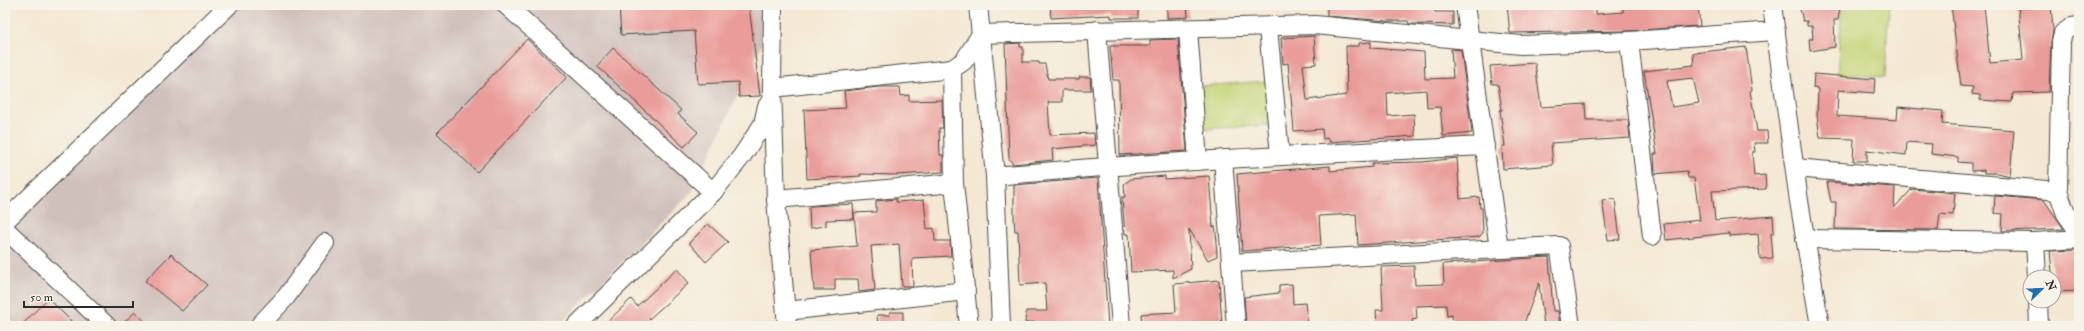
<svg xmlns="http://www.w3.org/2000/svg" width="2084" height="331" font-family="'IM FELL Double Pica',serif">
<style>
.industrial{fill:#d0c0bc}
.green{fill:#c4d477;stroke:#788051}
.building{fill:#ea9c9a;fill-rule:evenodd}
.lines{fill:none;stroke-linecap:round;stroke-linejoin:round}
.minor-casing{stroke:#494744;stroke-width:20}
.minor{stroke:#fff;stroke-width:18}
</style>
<rect width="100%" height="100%" fill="#f7f3e8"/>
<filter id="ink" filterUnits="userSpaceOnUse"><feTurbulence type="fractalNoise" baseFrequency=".025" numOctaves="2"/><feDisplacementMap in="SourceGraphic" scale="8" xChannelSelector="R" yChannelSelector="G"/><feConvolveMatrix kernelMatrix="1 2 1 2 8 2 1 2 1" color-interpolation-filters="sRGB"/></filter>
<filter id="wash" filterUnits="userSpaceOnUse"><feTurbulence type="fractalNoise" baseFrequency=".012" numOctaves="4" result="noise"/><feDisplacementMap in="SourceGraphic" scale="16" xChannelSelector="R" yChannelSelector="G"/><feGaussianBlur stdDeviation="0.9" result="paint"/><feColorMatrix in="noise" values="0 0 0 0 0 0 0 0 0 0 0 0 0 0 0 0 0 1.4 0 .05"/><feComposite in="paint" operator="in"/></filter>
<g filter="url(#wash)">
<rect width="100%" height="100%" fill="#f4e8d3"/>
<!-- industrial -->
<path class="industrial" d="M 217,5 L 763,5 L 766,35 L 692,192 L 558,326 L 5,326 L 5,222 Z"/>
<!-- green -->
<g class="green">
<path d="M 1842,5 L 1889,5 L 1885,77 L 1837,74 Z"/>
<path d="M 1267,81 L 1269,125 L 1204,129 L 1201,86 Z"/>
</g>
<g id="blocks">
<!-- building -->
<g class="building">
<path d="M 619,5 L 749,5 L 760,96 L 739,97 L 738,82 L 698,84 L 694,31 L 621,35 Z"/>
<path d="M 1050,5 L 1138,5 L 1138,18 L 1111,18 L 1111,15 L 1051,18 Z"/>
<path d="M 1167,5 L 1187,5 L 1188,17 L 1167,18 Z"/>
<path d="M 1327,5 L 1434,5 L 1435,12 L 1453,12 L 1453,25 L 1413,24 L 1409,24 L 1408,21 L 1387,21 L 1327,16 Z"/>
<path d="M 1507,5 L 1596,5 L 1596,14 L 1623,12 L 1623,5 L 1698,5 L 1700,26 L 1628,31 L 1510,33 Z"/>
<path d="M 1799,5 L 1834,5 L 1834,8 L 1840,7 L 1838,20 L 1834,20 L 1835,47 L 1810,51 L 1809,39 L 1813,39 L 1812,26 L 1807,26 L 1807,21 L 1803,21 Z"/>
<path d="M 1951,5 L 1984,5 L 1990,63 L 2023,60 L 2018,5 L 2051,5 L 2053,30 L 2051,41 L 2049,92 L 2013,93 L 2012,102 L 1980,100 L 1980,95 L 1972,94 L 1973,87 L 1961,86 Z"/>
<path d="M 1314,36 L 1316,64 L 1303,65 L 1307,100 L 1347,95 L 1346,46 L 1359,46 L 1359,43 L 1371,42 L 1371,48 L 1424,52 L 1425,79 L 1453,78 L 1451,49 L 1461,50 L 1472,133 L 1443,136 L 1440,107 L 1427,108 L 1426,90 L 1387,93 L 1388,116 L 1414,114 L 1415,136 L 1329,142 L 1327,138 L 1323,139 L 1322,129 L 1294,131 L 1288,63 L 1283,64 L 1281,38 Z"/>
<path d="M 527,39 L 567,77 L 477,172 L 437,133 Z"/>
<path d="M 1178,39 L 1187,151 L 1120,155 L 1119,80 L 1113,80 L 1110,46 L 1150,46 L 1150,40 Z"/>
<path d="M 1020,43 L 1020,47 L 1023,47 L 1023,62 L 1039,62 L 1039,64 L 1045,64 L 1048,79 L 1079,79 L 1079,77 L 1090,77 L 1091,90 L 1062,90 L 1062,102 L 1048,102 L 1050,135 L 1094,133 L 1095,145 L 1052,149 L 1053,160 L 1013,164 L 1009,159 L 1005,44 Z"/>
<path d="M 1746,47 L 1752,90 L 1750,91 L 1757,131 L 1767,131 L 1768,143 L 1754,143 L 1755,152 L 1752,152 L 1754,176 L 1765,175 L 1766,189 L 1712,191 L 1715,221 L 1773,216 L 1774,233 L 1771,233 L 1773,258 L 1760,259 L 1758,234 L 1729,236 L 1729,233 L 1666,240 L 1664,224 L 1700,220 L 1694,178 L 1688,178 L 1687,171 L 1655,174 L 1654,154 L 1657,154 L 1644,71 L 1694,65 L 1693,53 ZM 1693,78 L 1699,103 L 1672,107 L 1667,81 Z"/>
<path d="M 613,48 L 681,110 L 678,114 L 698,132 L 684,147 L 597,66 Z"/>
<path d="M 1535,63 L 1541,107 L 1585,104 L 1586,120 L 1628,120 L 1630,138 L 1551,143 L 1553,165 L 1503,169 L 1502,146 L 1505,146 L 1500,110 L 1502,110 L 1498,84 L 1492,84 L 1490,66 Z"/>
<path d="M 1814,74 L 1875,79 L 1874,93 L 1838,90 L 1837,116 L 1897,120 L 1898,107 L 1943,111 L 1942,124 L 2014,130 L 2010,176 L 1997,173 L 1984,173 L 1984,170 L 1971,171 L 1971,163 L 1958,162 L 1958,157 L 1931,154 L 1932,144 L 1907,142 L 1906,155 L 1867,150 L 1867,161 L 1853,161 L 1854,139 L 1820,138 L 1817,116 L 1818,89 L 1813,88 Z"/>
<path d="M 878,87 L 900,87 L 901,96 L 909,95 L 909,101 L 942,100 L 943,128 L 939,128 L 940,155 L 943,155 L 943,172 L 896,175 L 860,174 L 861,176 L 807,179 L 804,110 L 846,108 L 844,91 Z"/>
<path d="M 1457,158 L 1460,199 L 1479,197 L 1480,208 L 1482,208 L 1483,233 L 1479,237 L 1358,245 L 1356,214 L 1319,216 L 1321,245 L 1242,251 L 1237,174 L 1330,166 L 1330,171 L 1372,167 L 1372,163 L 1423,162 Z"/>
<path d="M 1165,176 L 1165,179 L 1209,176 L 1213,227 L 1215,226 L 1217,242 L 1216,242 L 1217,256 L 1208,260 L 1189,229 L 1191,269 L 1173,278 L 1173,270 L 1131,272 L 1129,234 L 1125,234 L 1122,197 L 1125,197 L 1124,184 L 1131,179 Z"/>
<path d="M 1098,178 L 1108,326 L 1034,326 L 1034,322 L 1025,323 L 1026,311 L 1047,311 L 1045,283 L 1020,285 L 1018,231 L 1015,231 L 1014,218 L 1014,185 Z"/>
<path d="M 1827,182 L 1895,187 L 1894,208 L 1912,189 L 1955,193 L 1953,215 L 1940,214 L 1938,230 L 1835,229 L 1836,202 L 1831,202 Z"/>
<path d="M 1995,196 L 2044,200 L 2064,229 L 2002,231 L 2003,214 L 1994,213 Z"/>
<path d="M 896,199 L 896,202 L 924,200 L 927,229 L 934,228 L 935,241 L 950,241 L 951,256 L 912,258 L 913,286 L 902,286 L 899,244 L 871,246 L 875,290 L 859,292 L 858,279 L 835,279 L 835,290 L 814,290 L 811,250 L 857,246 L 854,213 L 876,212 L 876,201 Z"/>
<path d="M 1615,199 L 1620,239 L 1608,240 L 1602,200 Z"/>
<path d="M 853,204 L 854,219 L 826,220 L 826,226 L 810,228 L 809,208 L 811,206 Z"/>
<path d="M 708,224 L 728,242 L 706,262 L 689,243 Z"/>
<path d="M 2079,250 L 2079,291 L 2054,292 L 2050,251 Z"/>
<path d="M 171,254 L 207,285 L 182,311 L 145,281 Z"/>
<path d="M 1549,257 L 1553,311 L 1558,311 L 1560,326 L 1544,326 L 1539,283 L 1523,326 L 1453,326 L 1452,315 L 1447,316 L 1446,305 L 1416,306 L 1417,319 L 1412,320 L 1413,326 L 1377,326 L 1376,310 L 1383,310 L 1381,267 L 1414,266 L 1415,285 L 1444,284 L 1443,264 Z"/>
<path d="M 677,269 L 689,283 L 649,319 L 656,326 L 603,326 L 631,299 L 637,306 Z"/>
<path d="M 1219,280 L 1222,326 L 1142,326 L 1141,314 L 1176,312 L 1174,284 Z"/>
<path d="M 1292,284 L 1293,304 L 1305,303 L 1308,326 L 1246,326 L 1244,297 L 1279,293 L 1279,285 Z"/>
<path d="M 48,298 L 76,326 L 21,326 Z"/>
<path d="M 135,312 L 150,326 L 120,326 Z"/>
<path d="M 890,312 L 903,312 L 903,326 L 878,326 L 877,315 L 890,315 Z"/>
</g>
</g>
</g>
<g filter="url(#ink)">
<use href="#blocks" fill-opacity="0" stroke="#494744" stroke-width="1"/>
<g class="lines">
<!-- minor casing -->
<g class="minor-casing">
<g id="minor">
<path d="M 506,5 L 713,192"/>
<path d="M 773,5 L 772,88 L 776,199 L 787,326"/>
<path d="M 978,5 L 995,176 L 1001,326"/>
<path d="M 1465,5 L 1499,249"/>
<path d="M 1772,5 L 1799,201 L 1820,326"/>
<path d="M 2079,26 L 2072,27 L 2063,33 L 2061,41 L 2058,191 L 2066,214 L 2079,232"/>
<path d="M 1268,28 L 1280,155"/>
<path d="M 1188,29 L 1198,161"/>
<path d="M 1097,30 L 1121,326"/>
<path d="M 1629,41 L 1652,236"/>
<path d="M 952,69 L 954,183 L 969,326"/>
<path d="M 772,88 L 952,69 L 964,61 L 981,34 L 1315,25 L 1521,45 L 1629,41 L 1776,31"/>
<path d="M 1223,159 L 1236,326"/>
<path d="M 1795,168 L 2058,191"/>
<path d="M 995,176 C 1158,161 1321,154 1485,146"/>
<path d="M 776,199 L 954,183"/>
<path d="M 5,221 L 229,5"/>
<path d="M 5,229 L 107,326"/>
<path d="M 1805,239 L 2035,242 L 2079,239"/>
<path d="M 2035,242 L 2037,277"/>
<path d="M 1231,263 L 1559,246 L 1571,326"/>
<path d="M 2038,301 L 2039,326"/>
<path d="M 786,311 L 966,291"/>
<path d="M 259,326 L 286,297 L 325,243"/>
<path d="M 576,326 L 713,192 L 742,156 L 763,124 L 767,106"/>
</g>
</g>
<!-- minor -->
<use href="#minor" class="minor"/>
</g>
</g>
<!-- margin -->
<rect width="2084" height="331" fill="none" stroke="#f7f3e8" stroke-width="20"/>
<!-- north arrow -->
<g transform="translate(2042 289) rotate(67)"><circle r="19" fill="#f7f3e8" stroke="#a5a39c"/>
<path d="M0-3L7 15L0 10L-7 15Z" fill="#1f6fb2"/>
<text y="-6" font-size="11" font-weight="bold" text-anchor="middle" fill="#2b2b2b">N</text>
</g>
<!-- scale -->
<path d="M24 301v6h109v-6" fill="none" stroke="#2b2b2b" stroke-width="2"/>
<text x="30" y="301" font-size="12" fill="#2b2b2b" stroke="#f7f3e8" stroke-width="3" paint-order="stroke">50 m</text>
</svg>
